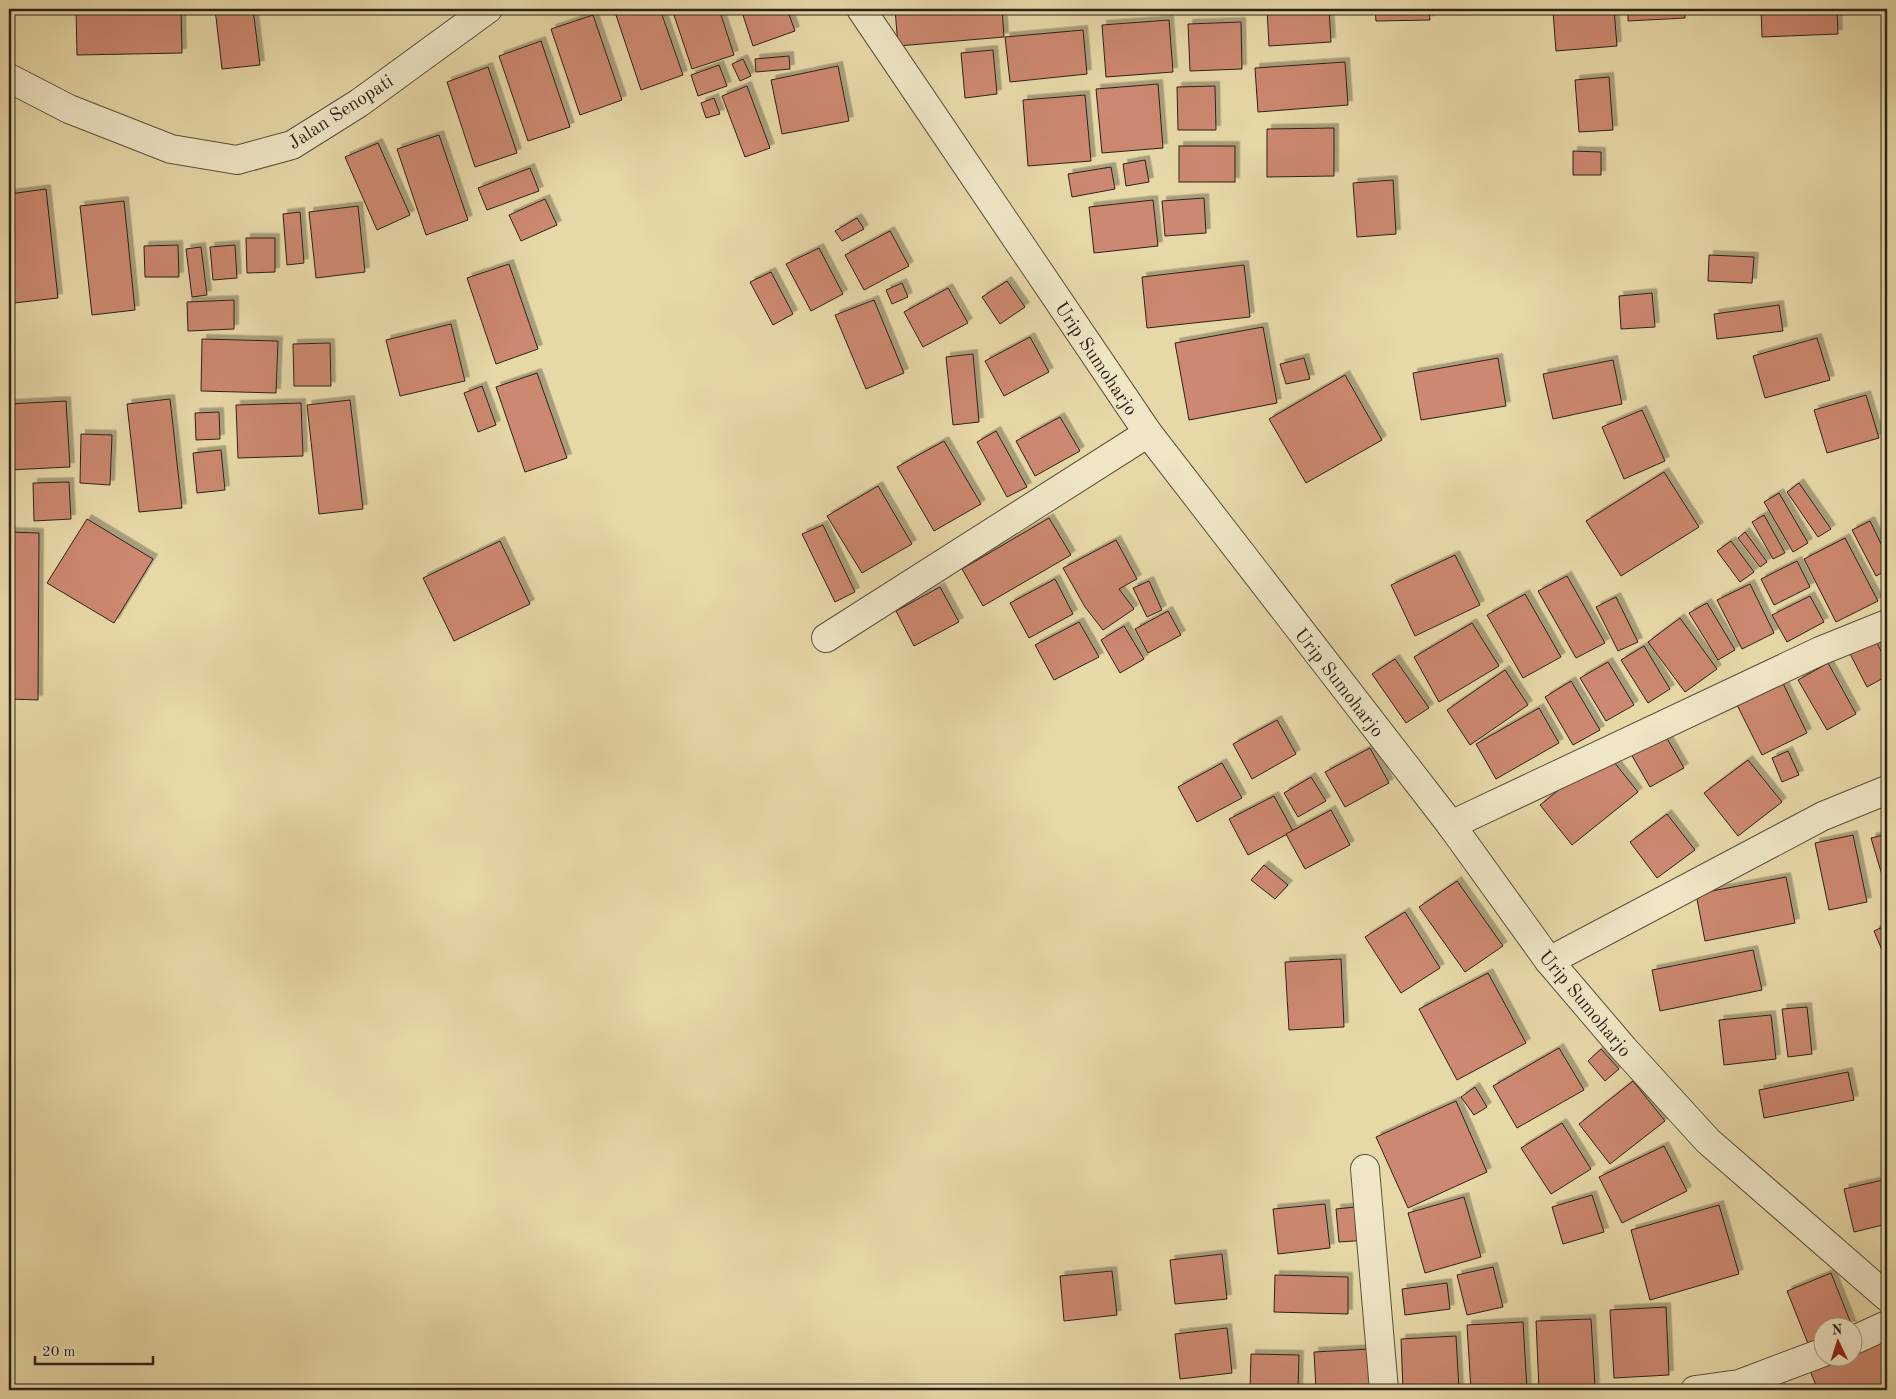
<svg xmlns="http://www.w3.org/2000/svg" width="1896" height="1399" font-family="'Old Standard TT',serif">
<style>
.building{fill:#cc886f;stroke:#2c2218;filter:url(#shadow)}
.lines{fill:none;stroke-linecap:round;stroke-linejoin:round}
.minor-casing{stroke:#5b503c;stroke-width:30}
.minor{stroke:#efe6c6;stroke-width:28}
.labels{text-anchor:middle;stroke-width:4;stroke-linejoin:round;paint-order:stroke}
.street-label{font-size:19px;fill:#2c2218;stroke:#efe6c6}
</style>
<defs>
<filter id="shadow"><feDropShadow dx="4.5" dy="-4.5" stdDeviation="0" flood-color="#0004"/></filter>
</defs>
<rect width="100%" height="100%" fill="#e7d8a8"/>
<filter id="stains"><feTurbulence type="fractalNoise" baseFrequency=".004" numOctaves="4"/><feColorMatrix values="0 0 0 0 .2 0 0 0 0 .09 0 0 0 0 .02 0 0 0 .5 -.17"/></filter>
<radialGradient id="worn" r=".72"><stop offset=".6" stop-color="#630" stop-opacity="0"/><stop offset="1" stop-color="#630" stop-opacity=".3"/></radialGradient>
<!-- building -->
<g class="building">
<path d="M 76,9 L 181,9 L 182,53 L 77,55 Z"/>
<path d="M 215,9 L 253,9 L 260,65 L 222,69 Z"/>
<path d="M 614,9 L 660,9 L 683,75 L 641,90 Z"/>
<path d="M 672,9 L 719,9 L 734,55 L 692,69 Z"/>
<path d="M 741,9 L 787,9 L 795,31 L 753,46 Z"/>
<path d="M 895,9 L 1002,9 L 1004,37 L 898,46 Z"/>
<path d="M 1267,9 L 1329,9 L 1331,42 L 1269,46 Z"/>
<path d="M 1375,9 L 1429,9 L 1430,20 L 1376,21 Z"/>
<path d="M 1583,9 L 1614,9 L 1617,46 L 1556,51 L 1553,11 Z"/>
<path d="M 1628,9 L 1685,9 L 1685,18 L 1628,21 Z"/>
<path d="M 1761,9 L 1837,9 L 1838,34 L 1762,37 Z"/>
<path d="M 593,15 L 622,100 L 580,115 L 551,29 Z"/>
<path d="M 1169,20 L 1173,72 L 1106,77 L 1102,25 Z"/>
<path d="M 1241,22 L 1242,69 L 1190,71 L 1188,24 Z"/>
<path d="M 1083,30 L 1087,74 L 1010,82 L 1005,37 Z"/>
<path d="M 541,41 L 570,127 L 528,141 L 499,56 Z"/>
<path d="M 993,50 L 997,94 L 965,98 L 961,53 Z"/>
<path d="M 789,56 L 790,69 L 756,72 L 755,59 Z"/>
<path d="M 743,59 L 751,76 L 740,81 L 732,64 Z"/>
<path d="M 1345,62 L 1348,105 L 1258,112 L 1255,68 Z"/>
<path d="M 719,65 L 727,86 L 698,96 L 691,75 Z"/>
<path d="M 838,66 L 849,121 L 782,134 L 771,80 Z"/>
<path d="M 488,67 L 517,153 L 475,167 L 447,82 Z"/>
<path d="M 1609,77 L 1613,130 L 1579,132 L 1575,80 Z"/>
<path d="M 1158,84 L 1163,148 L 1102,153 L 1096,89 Z"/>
<path d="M 747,86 L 770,148 L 745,157 L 722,96 Z"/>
<path d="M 1215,86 L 1216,130 L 1178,130 L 1177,87 Z"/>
<path d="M 1085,95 L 1091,161 L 1028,166 L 1023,100 Z"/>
<path d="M 714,98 L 720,114 L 706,118 L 701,103 Z"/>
<path d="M 1334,128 L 1334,176 L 1267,177 L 1267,129 Z"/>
<path d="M 439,135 L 468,220 L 426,235 L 397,149 Z"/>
<path d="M 378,143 L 410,215 L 377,230 L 345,157 Z"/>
<rect x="1179" y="146" width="56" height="36"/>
<path d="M 1573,151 L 1601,152 L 1601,175 L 1573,175 Z"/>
<path d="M 1145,160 L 1149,182 L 1126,186 L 1123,164 Z"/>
<path d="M 1111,167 L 1115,189 L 1072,197 L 1068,174 Z"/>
<path d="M 530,168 L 539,191 L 487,210 L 478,188 Z"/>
<path d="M 1393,180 L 1396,234 L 1357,237 L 1353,183 Z"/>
<path d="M 46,189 L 58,298 L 14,303 L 9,252 L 9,194 Z"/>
<path d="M 1204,198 L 1206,233 L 1165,236 L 1162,201 Z"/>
<path d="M 545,199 L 557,225 L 521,241 L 509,215 Z"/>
<path d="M 1153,200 L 1158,246 L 1094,253 L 1089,207 Z"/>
<path d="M 124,201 L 135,310 L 92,315 L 80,206 Z"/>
<path d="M 358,206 L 365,272 L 316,278 L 309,212 Z"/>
<path d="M 300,212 L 304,263 L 287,265 L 283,214 Z"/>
<path d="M 857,218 L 864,229 L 842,241 L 835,231 Z"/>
<path d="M 890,231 L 909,266 L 864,290 L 845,255 Z"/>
<path d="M 246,238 L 275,238 L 275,272 L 247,273 Z"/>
<path d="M 178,245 L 179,277 L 145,277 L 144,246 Z"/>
<path d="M 235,245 L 237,278 L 213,280 L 210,247 Z"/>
<path d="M 201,247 L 207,295 L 192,297 L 186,249 Z"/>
<path d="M 819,248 L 843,294 L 811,311 L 786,264 Z"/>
<path d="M 1709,255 L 1754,257 L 1752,283 L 1708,281 Z"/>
<path d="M 509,264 L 538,349 L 496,364 L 467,278 Z"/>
<path d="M 1244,265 L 1250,317 L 1147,328 L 1142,277 Z"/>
<path d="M 771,272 L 793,314 L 773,325 L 750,282 Z"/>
<path d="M 1007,281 L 1025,307 L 1000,324 L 982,297 Z"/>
<path d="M 902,283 L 908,297 L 892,304 L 886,290 Z"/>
<path d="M 948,288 L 968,323 L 923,347 L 904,312 Z"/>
<path d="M 1652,293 L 1655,327 L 1621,329 L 1619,296 Z"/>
<path d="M 234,300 L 234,329 L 188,331 L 187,302 Z"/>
<path d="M 874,300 L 904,373 L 866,389 L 835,315 Z"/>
<path d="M 1779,305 L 1783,331 L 1717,339 L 1714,314 Z"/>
<path d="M 451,324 L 465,381 L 400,396 L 386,340 Z"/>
<path d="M 1263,327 L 1277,403 L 1189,420 L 1175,343 Z"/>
<path d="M 1030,337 L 1049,372 L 1004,396 L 985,361 Z"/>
<path d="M 1817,338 L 1830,380 L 1765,398 L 1753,356 Z"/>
<path d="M 202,339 L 278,341 L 276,393 L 201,391 Z"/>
<path d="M 330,343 L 331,386 L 294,386 L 293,344 Z"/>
<path d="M 973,354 L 979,422 L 953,425 L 946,357 Z"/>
<path d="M 1304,358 L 1310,379 L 1286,384 L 1280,364 Z"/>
<path d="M 1498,358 L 1506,406 L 1421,420 L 1413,373 Z"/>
<path d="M 1613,360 L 1622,404 L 1553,419 L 1543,374 Z"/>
<path d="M 537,373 L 567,458 L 525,472 L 496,387 Z"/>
<path d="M 1345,375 L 1382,440 L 1306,483 L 1269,419 Z"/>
<path d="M 482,386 L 496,425 L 478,432 L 464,393 Z"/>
<path d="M 1866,395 L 1879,438 L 1827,453 L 1814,410 Z"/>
<path d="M 170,399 L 182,508 L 139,512 L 127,404 Z"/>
<path d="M 350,400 L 363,509 L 319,514 L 307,405 Z"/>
<path d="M 66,401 L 70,467 L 9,470 L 9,404 Z"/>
<path d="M 301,403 L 303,456 L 238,458 L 236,405 Z"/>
<path d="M 1642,410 L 1665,461 L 1624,479 L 1602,427 Z"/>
<path d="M 219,412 L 220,439 L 196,440 L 195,413 Z"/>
<path d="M 1060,417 L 1080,451 L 1035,476 L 1016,441 Z"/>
<path d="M 996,431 L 1027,487 L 1007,497 L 977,442 Z"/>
<path d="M 81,434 L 112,435 L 110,485 L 80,483 Z"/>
<path d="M 944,441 L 981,504 L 934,531 L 897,467 Z"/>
<path d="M 221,450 L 225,490 L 197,493 L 193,453 Z"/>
<path d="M 1664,472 L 1699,527 L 1621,576 L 1586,521 Z"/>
<path d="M 69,482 L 71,519 L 34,521 L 33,483 Z"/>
<path d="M 1799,483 L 1831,529 L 1818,537 L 1787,492 Z"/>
<path d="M 878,486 L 912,544 L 862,573 L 827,516 Z"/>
<path d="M 1779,493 L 1808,543 L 1793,552 L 1764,502 Z"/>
<path d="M 1764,515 L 1785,553 L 1773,559 L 1752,522 Z"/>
<path d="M 1049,518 L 1071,555 L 983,606 L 962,569 Z"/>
<path d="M 87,519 L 153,559 L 114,623 L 47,583 Z"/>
<path d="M 1870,521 L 1887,556 L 1887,570 L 1876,576 L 1852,530 Z"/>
<path d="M 823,525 L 855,592 L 835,602 L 802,534 Z"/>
<path d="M 9,532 L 39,533 L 38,700 L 9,699 Z"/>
<path d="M 1745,532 L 1767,562 L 1760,567 L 1738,538 Z"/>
<path d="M 1845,538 L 1878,601 L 1836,622 L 1804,559 Z"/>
<path d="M 1116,540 L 1137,579 L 1119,589 L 1134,609 L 1103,630 L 1085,607 L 1063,568 Z"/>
<path d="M 500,541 L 530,604 L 454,641 L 423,578 Z"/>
<path d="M 1731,541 L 1754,572 L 1740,582 L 1717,551 Z"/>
<path d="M 1455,555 L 1480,605 L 1415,636 L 1391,585 Z"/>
<path d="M 1797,561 L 1810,587 L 1774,605 L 1761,579 Z"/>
<path d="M 1567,576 L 1605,643 L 1576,658 L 1538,591 Z"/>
<path d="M 1055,579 L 1073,614 L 1029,638 L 1010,603 Z"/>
<path d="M 1149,581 L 1162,610 L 1147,617 L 1133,588 Z"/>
<path d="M 1750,584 L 1774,633 L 1742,649 L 1717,600 Z"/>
<path d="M 940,587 L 959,622 L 914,646 L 896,611 Z"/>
<path d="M 1525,594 L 1561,657 L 1523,678 L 1487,615 Z"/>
<path d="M 1810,596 L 1824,622 L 1787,642 L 1772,615 Z"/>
<path d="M 1616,597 L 1638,642 L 1618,651 L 1596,607 Z"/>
<path d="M 1707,603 L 1735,650 L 1718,660 L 1689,613 Z"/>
<path d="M 1168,611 L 1181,635 L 1148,653 L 1135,629 Z"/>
<path d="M 1680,618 L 1717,669 L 1685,692 L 1648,642 Z"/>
<path d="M 1079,622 L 1099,657 L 1054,680 L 1035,645 Z"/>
<path d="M 1472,623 L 1499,666 L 1439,702 L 1414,657 Z"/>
<path d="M 1868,625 L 1887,663 L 1887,676 L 1867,687 L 1842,638 Z"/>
<path d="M 1124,626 L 1144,659 L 1120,673 L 1101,640 Z"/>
<path d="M 1644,646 L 1670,689 L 1648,703 L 1621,660 Z"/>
<path d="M 1395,659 L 1429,708 L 1406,723 L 1372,674 Z"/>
<path d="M 1608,662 L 1634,705 L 1606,721 L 1580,678 Z"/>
<path d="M 1828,663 L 1856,714 L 1827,730 L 1798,680 Z"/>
<path d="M 1505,670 L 1528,705 L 1470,745 L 1447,710 Z"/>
<path d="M 1778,673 L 1807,733 L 1762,755 L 1732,695 Z"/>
<path d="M 1571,681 L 1600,730 L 1573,745 L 1545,697 Z"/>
<path d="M 1539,708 L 1559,743 L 1496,779 L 1476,744 Z"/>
<path d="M 1277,720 L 1296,754 L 1252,779 L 1233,744 Z"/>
<path d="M 1661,728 L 1684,768 L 1650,787 L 1627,747 Z"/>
<path d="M 1370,748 L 1389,783 L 1345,807 L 1325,772 Z"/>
<path d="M 1788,751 L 1799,775 L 1782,782 L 1772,758 Z"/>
<path d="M 1606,752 L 1638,792 L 1572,845 L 1540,805 Z"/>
<path d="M 1748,760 L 1782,802 L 1738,836 L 1704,793 Z"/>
<path d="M 1222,763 L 1242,798 L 1197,822 L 1178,787 Z"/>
<path d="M 1311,777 L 1326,801 L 1298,817 L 1284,793 Z"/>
<path d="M 1274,796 L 1293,831 L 1248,855 L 1229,819 Z"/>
<path d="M 1331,810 L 1350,845 L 1305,869 L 1286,834 Z"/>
<path d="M 1667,814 L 1695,850 L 1657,878 L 1630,842 Z"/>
<path d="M 1887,834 L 1887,892 L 1871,838 Z"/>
<path d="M 1853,835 L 1867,902 L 1829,910 L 1815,843 Z"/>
<path d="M 1264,865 L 1288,885 L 1275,899 L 1251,880 Z"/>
<path d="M 1786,877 L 1795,923 L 1705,941 L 1696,894 Z"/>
<path d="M 1457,881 L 1503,946 L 1465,972 L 1419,907 Z"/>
<path d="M 1405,912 L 1440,968 L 1401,993 L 1365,937 Z"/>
<path d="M 1887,925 L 1887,962 L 1874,931 Z"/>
<path d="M 1753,950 L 1762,990 L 1660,1011 L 1652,970 Z"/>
<path d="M 1341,959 L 1344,1027 L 1289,1030 L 1285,962 Z"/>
<path d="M 1488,973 L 1526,1043 L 1457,1080 L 1419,1009 Z"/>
<path d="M 1807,1007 L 1812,1054 L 1788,1057 L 1782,1009 Z"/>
<path d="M 1771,1015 L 1776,1059 L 1724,1065 L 1719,1020 Z"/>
<path d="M 1559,1048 L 1584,1090 L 1517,1128 L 1493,1086 Z"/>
<path d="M 1601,1049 L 1619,1069 L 1605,1081 L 1588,1061 Z"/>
<path d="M 1848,1072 L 1854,1100 L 1764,1118 L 1759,1090 Z"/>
<path d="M 1633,1081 L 1665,1121 L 1610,1164 L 1579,1124 Z"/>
<path d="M 1475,1087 L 1487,1107 L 1474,1115 L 1461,1097 Z"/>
<path d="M 1456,1101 L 1487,1172 L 1408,1208 L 1376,1137 Z"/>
<path d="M 1562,1123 L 1591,1169 L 1551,1194 L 1521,1148 Z"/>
<path d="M 1664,1146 L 1687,1191 L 1622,1223 L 1599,1177 Z"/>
<path d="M 1887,1179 L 1887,1224 L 1854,1232 L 1844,1189 Z"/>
<path d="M 1592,1195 L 1604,1232 L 1563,1244 L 1552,1207 Z"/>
<path d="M 1464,1197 L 1481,1257 L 1425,1273 L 1408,1213 Z"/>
<path d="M 1325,1204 L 1330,1248 L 1278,1254 L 1273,1209 Z"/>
<path d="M 1719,1205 L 1739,1274 L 1650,1300 L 1631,1230 Z"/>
<path d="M 1365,1206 L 1369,1240 L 1339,1242 L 1336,1209 Z"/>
<path d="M 1222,1254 L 1227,1299 L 1175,1304 L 1170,1260 Z"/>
<path d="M 1493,1267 L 1503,1307 L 1467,1315 L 1457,1275 Z"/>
<path d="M 1112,1271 L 1117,1315 L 1064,1321 L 1060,1276 Z"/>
<path d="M 1831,1273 L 1852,1326 L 1824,1326 L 1824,1340 L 1809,1346 L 1787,1291 Z"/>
<path d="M 1275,1275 L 1348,1277 L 1348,1314 L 1274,1312 Z"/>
<path d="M 1447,1283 L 1450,1309 L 1405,1315 L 1402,1289 Z"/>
<path d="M 1666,1307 L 1669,1375 L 1614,1378 L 1610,1310 Z"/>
<path d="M 1591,1319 L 1595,1387 L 1539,1390 L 1536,1321 Z"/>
<path d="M 1523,1322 L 1527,1390 L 1471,1390 L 1467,1325 Z"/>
<path d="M 1227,1328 L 1232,1373 L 1180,1379 L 1175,1334 Z"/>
<path d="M 1881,1332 L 1887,1350 L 1887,1390 L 1818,1390 L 1806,1361 L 1824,1356 L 1854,1356 L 1854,1343 Z"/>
<path d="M 1456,1336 L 1459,1390 L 1403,1390 L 1401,1339 Z"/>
<path d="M 1370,1349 L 1372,1390 L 1316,1390 L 1314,1352 Z"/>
<path d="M 1251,1354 L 1299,1355 L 1298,1390 L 1250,1390 Z"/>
<path d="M 1779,1384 L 1781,1390 L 1758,1390 Z"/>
</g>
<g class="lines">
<!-- minor casing -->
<g class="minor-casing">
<g id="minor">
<path d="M 861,9 L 1148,433 L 1451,825 L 1549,961 L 1624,1049 L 1708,1141 L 1887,1297"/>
<path d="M 9,78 L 69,109 L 171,149 L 237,160 L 292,145 L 359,103 L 488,9"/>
<path d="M 826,638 L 1148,433"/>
<path d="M 1451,825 L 1820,651 L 1887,624"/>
<path d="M 1549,961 L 1823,816 L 1887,790"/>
<path d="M 1365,1169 L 1384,1390"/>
<path d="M 1854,1340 L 1887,1325"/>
<path d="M 1695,1390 L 1739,1384 L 1824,1352"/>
</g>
</g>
<!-- minor -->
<use href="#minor" class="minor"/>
</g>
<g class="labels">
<!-- street labels -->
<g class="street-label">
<text transform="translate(340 111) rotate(-33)" y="7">Jalan Senopati</text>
<text transform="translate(1097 358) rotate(56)" y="7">Urip Sumoharjo</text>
<text transform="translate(1340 682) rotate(52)" y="7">Urip Sumoharjo</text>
<text transform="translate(1586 1003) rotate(50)" y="7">Urip Sumoharjo</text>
</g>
</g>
<!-- margin -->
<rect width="1896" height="1399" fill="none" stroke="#e7d8a8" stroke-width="30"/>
<rect x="10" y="10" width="1876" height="1379" fill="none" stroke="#2c2218" stroke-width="2.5"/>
<rect x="15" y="15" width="1866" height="1369" fill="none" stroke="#2c2218"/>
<!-- north arrow -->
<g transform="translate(1838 1342) rotate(356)"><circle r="24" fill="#efe6c6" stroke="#a19880"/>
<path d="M0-4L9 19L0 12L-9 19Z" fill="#8f2418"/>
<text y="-8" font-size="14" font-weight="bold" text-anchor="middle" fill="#2c2218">N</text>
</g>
<!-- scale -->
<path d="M35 1356v8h118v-8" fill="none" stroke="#2c2218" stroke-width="2.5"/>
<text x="42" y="1356" font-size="15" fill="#2c2218" stroke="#efe6c6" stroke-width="4" paint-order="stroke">20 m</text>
<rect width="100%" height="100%" filter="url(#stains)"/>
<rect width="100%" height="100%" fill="url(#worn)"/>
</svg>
